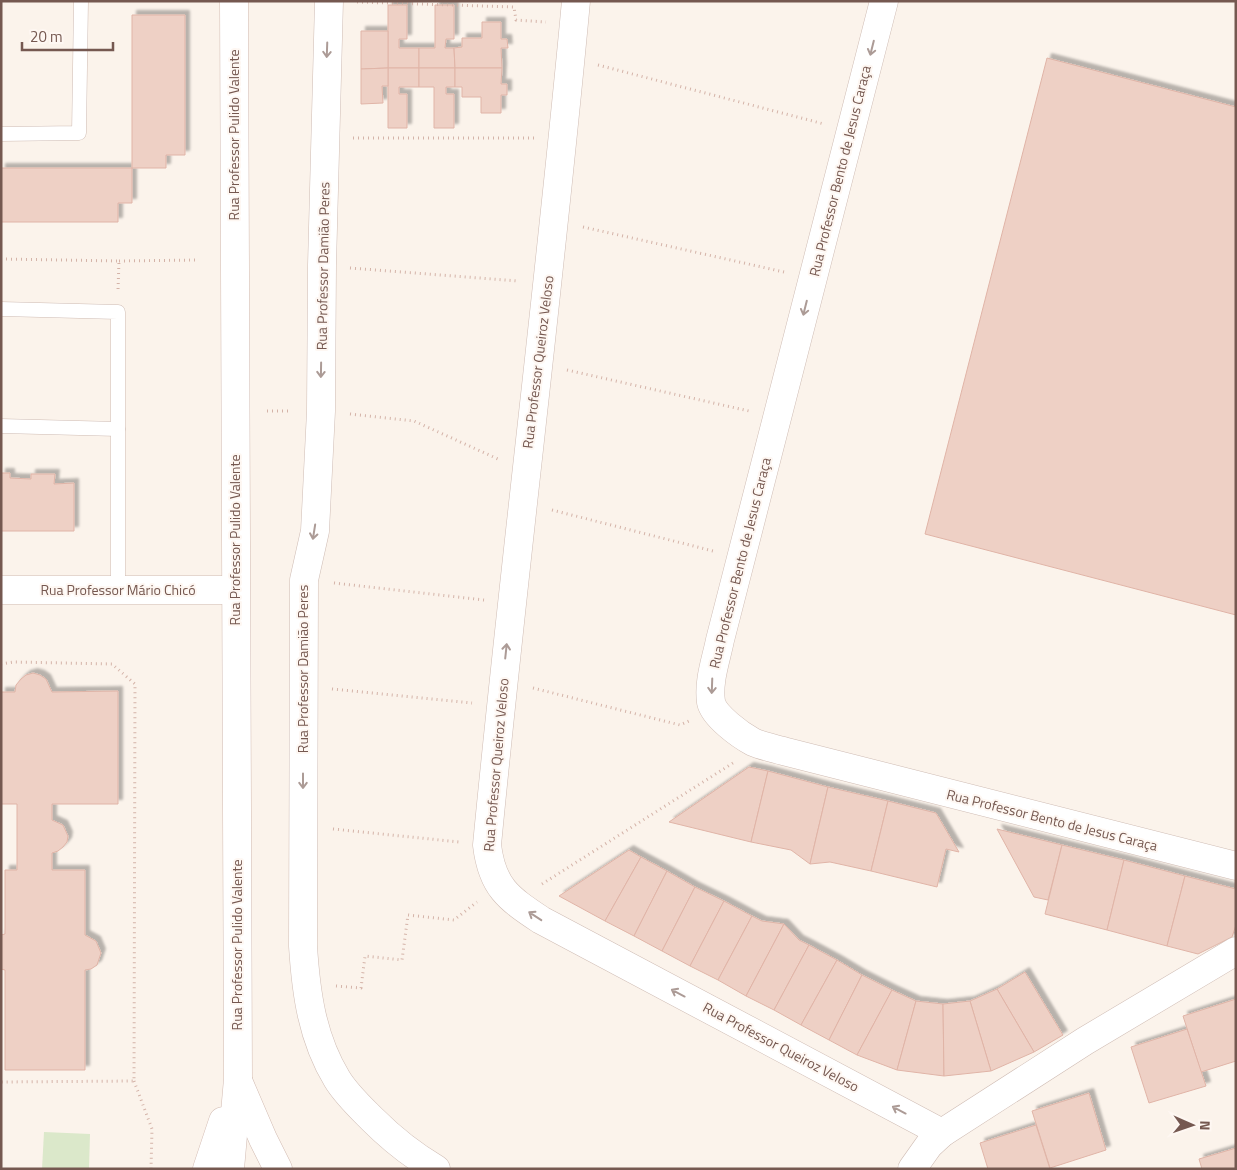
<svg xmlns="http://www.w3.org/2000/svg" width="1237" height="1170" font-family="'Titillium Web',sans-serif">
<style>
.green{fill:#dbe8ca}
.building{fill:#eed0c5;stroke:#e0b4a7;filter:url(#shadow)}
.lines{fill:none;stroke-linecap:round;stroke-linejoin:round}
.lane-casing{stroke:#cfbcb4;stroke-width:15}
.street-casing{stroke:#cfbcb4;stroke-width:29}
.secondary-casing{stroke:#d2bbb2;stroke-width:29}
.path{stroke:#d4b3a8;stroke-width:3;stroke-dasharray:1 4;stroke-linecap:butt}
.lane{stroke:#fff;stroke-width:14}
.street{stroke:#fff;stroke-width:28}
.secondary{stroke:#fff;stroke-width:28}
.oneway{stroke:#ac9b96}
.labels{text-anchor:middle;stroke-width:4;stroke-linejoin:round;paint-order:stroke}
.street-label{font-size:14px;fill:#755850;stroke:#fef7f2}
</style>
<defs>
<filter id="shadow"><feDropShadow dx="4.5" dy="-4.5" stdDeviation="1" flood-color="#0004"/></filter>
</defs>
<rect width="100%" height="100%" fill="#fbf3eb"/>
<!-- green -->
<path class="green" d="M 44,1132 L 90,1134 L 89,1169 L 42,1169 Z"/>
<!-- building -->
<g class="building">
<path d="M 388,5 L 407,5 L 407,39 L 399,39 L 399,48 L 419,48 L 419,68 L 388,68 Z"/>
<path d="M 435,5 L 454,5 L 454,39 L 446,39 L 445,48 L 454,48 L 455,68 L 419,68 L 419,48 L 435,48 Z"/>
<path d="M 132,15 L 185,15 L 185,155 L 166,155 L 166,168 L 132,168 Z"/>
<path d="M 482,22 L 501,22 L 501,39 L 507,39 L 508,48 L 501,48 L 502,68 L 455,68 L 454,48 L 462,47 L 462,38 L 482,38 Z"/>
<path d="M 361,31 L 388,31 L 388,68 L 361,69 Z"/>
<path d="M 1047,58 L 1236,107 L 1236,615 L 925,534 Z"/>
<path d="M 388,68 L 419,68 L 419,87 L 399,87 L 399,94 L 407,94 L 407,128 L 388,128 Z"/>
<path d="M 388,68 L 388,86 L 382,86 L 383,103 L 361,104 L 361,69 Z"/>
<path d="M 419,68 L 455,68 L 455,87 L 446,87 L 446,94 L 454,94 L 454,128 L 434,128 L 434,87 L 419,87 Z"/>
<path d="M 455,68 L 502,68 L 501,84 L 507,84 L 507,95 L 501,95 L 501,113 L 481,113 L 481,97 L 462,97 L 462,87 L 455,87 Z"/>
<path d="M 1,168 L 132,168 L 132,203 L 118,203 L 118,222 L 1,222 Z"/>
<path d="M 1,473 L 10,473 L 10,478 L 31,479 L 31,474 L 55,474 L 54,484 L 74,483 L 74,531 L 1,531 Z"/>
<path d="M 33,673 L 40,675 L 46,679 L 52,692 L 118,691 L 118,804 L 52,804 L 52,820 L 63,825 L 68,836 L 67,842 L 63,847 L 58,851 L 52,853 L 52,870 L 85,870 L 85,935 L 96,941 L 101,953 L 97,965 L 91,969 L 85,970 L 85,1070 L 5,1070 L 5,970 L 1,969 L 1,935 L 5,934 L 5,870 L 17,870 L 17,804 L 1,804 L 1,692 L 15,692 L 16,685 L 21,679 L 26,675 Z"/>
<path d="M 749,767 L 768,771 L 751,842 L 669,822 Z"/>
<path d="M 768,771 L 828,787 L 810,864 L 791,850 L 751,842 Z"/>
<path d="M 828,787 L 888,801 L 871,871 L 830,862 L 810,864 Z"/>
<path d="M 888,801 L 936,813 L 959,852 L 946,849 L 937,887 L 871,871 Z"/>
<path d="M 997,829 L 1062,845 L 1048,900 L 1034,897 Z"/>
<path d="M 1062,845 L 1124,860 L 1107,930 L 1045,914 Z"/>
<path d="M 629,850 L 641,857 L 605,921 L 559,896 Z"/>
<path d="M 641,857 L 667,871 L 634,936 L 605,921 Z"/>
<path d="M 1124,860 L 1185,876 L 1167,946 L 1107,930 Z"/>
<path d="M 667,871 L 695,887 L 662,951 L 634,936 Z"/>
<path d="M 1185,876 L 1236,889 L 1236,925 L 1232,937 L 1198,954 L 1167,946 Z"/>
<path d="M 695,887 L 724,901 L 690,966 L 662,951 Z"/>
<path d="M 724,901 L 752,916 L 718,980 L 690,966 Z"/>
<path d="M 752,916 L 762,921 L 784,924 L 746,996 L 718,980 Z"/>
<path d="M 784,924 L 799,940 L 809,945 L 774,1010 L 746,996 Z"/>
<path d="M 809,945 L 837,960 L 801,1025 L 774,1010 Z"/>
<path d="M 837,960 L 862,975 L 829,1040 L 801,1025 Z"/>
<path d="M 1025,972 L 1063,1035 L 1034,1052 L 997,989 Z"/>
<path d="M 862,975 L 892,990 L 857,1055 L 829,1040 Z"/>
<path d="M 997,989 L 1034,1052 L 991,1071 L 970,1001 Z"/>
<path d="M 892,990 L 916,1001 L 897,1070 L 857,1055 Z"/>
<path d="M 1236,999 L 1236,1061 L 1201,1072 L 1183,1016 Z"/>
<path d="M 916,1001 L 943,1004 L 944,1076 L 897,1070 Z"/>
<path d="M 970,1001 L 991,1071 L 944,1076 L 943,1004 Z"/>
<path d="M 1187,1029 L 1206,1086 L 1149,1103 L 1131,1047 Z"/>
<path d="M 1089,1093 L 1106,1150 L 1050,1168 L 1032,1111 Z"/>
<path d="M 1036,1125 L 1050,1169 L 988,1169 L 980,1143 Z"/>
<path d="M 1236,1148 L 1236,1169 L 1202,1169 L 1199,1159 Z"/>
</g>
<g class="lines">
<!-- lane casing -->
<g class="lane-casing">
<g id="lane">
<path d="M 1,134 L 79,133 L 81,1"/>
<path d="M 1,309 L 118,312 L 118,591"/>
<path d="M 1,426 L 118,429"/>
</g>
</g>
<!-- street casing -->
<g class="street-casing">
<g id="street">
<path d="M 329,1 L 322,265 L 321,411 L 315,531 L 304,580 L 303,946 C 306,993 312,1038 337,1079 C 346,1094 360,1107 372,1119 C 392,1139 412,1155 436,1169"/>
<path d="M 576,1 C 550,283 514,564 487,845 C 492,887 508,898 541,920 L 942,1133"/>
<path d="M 884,1 L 720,640 C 716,660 708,681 711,702 C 714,716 740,735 753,742 C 762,746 773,748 783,751 L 1236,866"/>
<path d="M 1,590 L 235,590"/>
<path d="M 912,1169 L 929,1145 L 942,1133 L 1085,1041 L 1236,951"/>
</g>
</g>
<!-- secondary casing -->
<g class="secondary-casing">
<g id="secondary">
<path d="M 239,1083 L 263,1139 L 278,1169"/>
<path d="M 207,1169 L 223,1121"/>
<path d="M 230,1169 L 238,1079 L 234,1"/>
</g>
</g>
<!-- path -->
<g class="path">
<path d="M 357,2 L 514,7 L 516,20 L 546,22"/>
<path d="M 598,65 L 824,124"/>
<path d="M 353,138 L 534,138"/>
<path d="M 583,227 L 784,272"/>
<path d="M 1,259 L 119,261 L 118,290"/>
<path d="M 119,261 L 199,260"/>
<path d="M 350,268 L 518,281"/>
<path d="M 567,370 L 749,411"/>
<path d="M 267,411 L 292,411"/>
<path d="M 350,414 L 414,421 L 498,459"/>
<path d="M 552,510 L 713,551"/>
<path d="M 334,583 L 484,600"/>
<path d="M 1,664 L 14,662 L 112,664 L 135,684 L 134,1081 L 1,1082"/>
<path d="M 533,688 L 680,725 L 689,721"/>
<path d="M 332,689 L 472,703"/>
<path d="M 333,829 L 459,842"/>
<path d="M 542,884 L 733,763"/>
<path d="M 336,986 L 361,988 L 365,956 L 402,960 L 408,915 L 454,920 L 477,902"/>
<path d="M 134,1081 L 152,1129 L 151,1169"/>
</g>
<!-- lane -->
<use href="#lane" class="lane"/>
<!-- street -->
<use href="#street" class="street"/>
<!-- secondary -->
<use href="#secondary" class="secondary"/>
</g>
<!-- one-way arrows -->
<defs><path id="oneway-shaft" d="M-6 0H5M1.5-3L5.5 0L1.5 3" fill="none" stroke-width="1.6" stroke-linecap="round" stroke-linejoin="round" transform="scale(1.25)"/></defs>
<g class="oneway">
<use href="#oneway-shaft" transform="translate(872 48) rotate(104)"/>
<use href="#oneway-shaft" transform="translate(327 50) rotate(92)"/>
<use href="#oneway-shaft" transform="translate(805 308) rotate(104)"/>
<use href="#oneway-shaft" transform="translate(321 370) rotate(91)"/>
<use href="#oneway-shaft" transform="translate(314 532) rotate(99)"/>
<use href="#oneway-shaft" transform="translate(506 651) rotate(-84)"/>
<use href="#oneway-shaft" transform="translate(712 686) rotate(92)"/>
<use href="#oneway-shaft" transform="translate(303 781) rotate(90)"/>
<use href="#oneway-shaft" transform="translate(535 916) rotate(-147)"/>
<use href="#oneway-shaft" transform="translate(678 993) rotate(-152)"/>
<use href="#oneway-shaft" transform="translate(899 1110) rotate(-152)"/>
</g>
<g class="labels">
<!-- street labels -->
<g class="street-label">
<text transform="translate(234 135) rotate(-90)" y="5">Rua Professor Pulido Valente</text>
<text transform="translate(840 171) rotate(-76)" y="5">Rua Professor Bento de Jesus Caraça</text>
<text transform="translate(323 266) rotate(-89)" y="5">Rua Professor Damião Peres</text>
<text transform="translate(538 362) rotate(-83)" y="5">Rua Professor Queiroz Veloso</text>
<text transform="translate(235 540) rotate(-90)" y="5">Rua Professor Pulido Valente</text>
<text transform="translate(740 563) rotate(-76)" y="5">Rua Professor Bento de Jesus Caraça</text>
<text x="118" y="595">Rua Professor Mário Chicó</text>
<text transform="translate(303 669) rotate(-90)" y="5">Rua Professor Damião Peres</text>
<text transform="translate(496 765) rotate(-85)" y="5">Rua Professor Queiroz Veloso</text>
<text transform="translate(1052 820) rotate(14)" y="5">Rua Professor Bento de Jesus Caraça</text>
<text transform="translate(237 945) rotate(-90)" y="5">Rua Professor Pulido Valente</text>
<text transform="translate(781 1047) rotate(28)" y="5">Rua Professor Queiroz Veloso</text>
</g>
</g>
<!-- border -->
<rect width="1237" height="1170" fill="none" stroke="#755850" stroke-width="5"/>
<!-- north arrow -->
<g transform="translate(1192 1125) rotate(92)" stroke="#fef7f2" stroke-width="4" paint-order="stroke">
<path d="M0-4L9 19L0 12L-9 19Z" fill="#755850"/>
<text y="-8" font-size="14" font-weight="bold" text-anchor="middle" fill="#755850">N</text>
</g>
<!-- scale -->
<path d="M22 42v8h91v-8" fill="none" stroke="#755850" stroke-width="2.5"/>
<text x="30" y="42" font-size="15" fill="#755850" stroke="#fef7f2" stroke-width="4" paint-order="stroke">20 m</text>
</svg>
